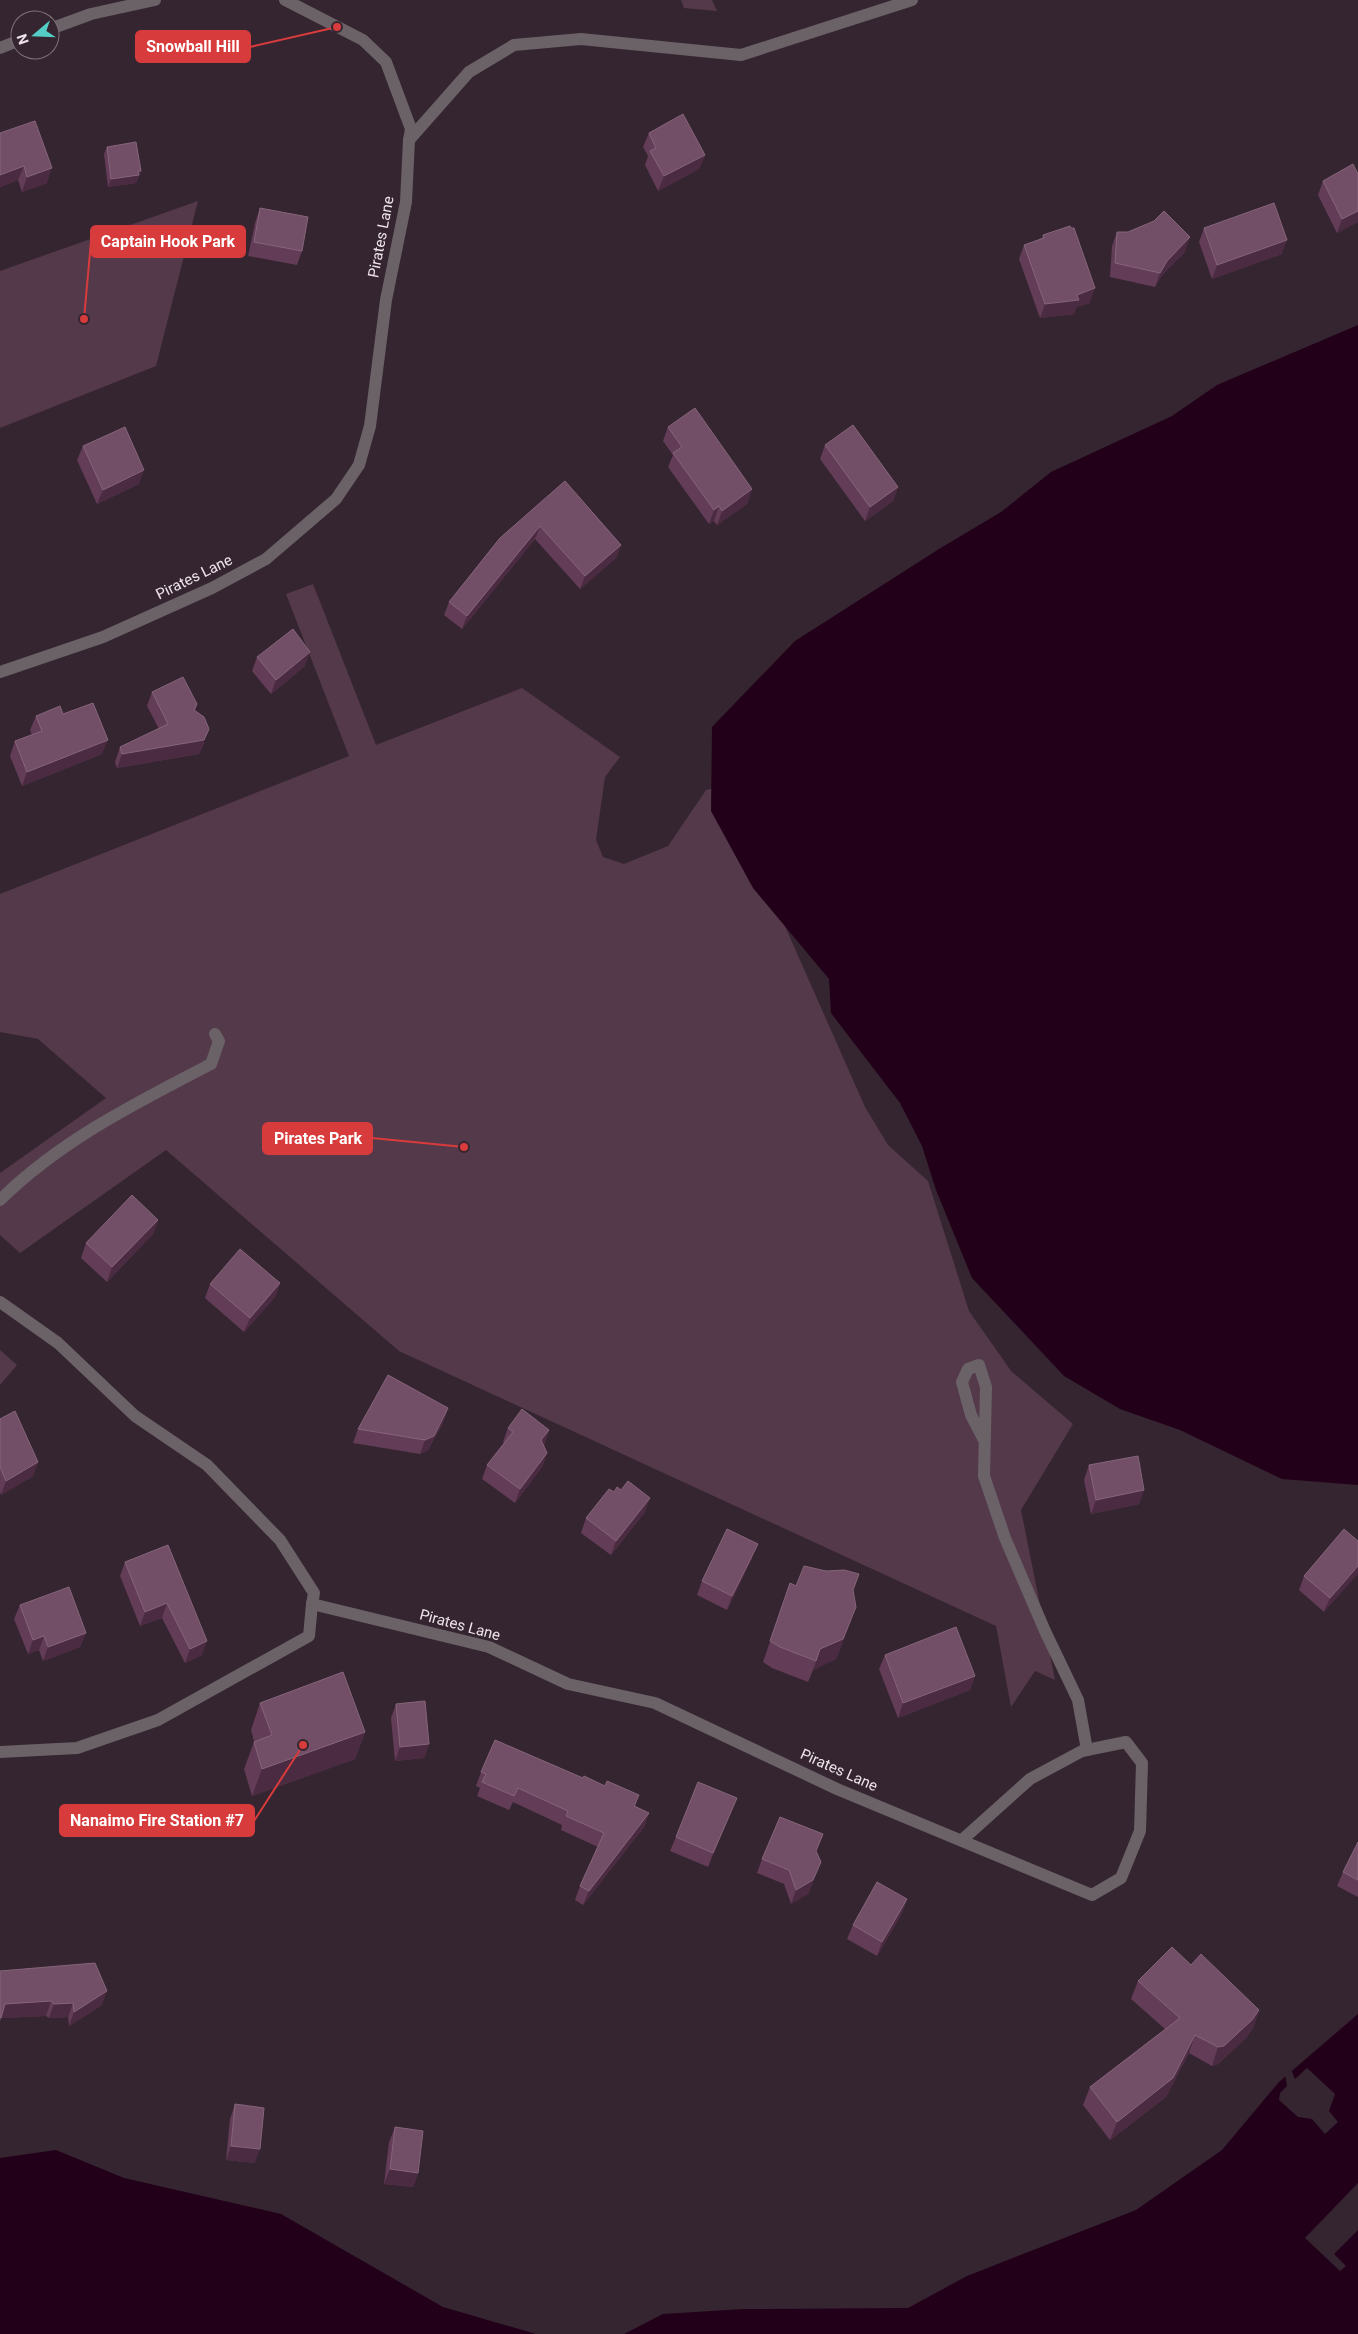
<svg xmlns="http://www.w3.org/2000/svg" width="1358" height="2334" font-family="Roboto,sans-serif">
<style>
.green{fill:#54394b}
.water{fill:#220019}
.pier{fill:#352530}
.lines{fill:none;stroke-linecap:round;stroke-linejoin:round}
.service{stroke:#6a6267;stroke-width:12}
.minor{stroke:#6a6267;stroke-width:12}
.wall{fill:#633c57}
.shaded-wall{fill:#4b2b41}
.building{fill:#724e67;stroke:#86657b}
.labels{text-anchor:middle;stroke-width:4.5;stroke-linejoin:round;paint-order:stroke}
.street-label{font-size:15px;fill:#eee3ea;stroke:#352530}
.leader{fill:none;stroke:#d83b3b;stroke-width:2}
.callout-dot{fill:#d83b3b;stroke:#352530;stroke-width:2}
.callout{fill:#d83b3b;stroke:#d83b3b;stroke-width:2}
.callout-label{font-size:16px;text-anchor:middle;font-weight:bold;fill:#fff}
</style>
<rect width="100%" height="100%" fill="#352530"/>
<!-- green -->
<g class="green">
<path d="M 681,0 L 712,0 L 717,11 L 684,8 Z"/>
<path d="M 198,201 L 156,366 L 0,428 L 0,271 Z"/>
<path d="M 313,584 L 376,745 L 522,688 L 620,757 L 605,777 L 596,840 L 603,857 L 624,864 L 668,846 L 706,790 L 723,786 L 865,1107 L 888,1145 L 928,1181 L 969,1311 L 1011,1371 L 1073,1424 L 1021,1510 L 1055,1680 L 1035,1671 L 1011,1707 L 996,1626 L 399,1351 L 166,1150 L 20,1253 L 0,1235 L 0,1173 L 106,1098 L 38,1039 L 0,1032 L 0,894 L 349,756 L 286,594 Z"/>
<path d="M 0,1350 L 17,1365 L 0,1385 Z"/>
</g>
<!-- water -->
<g class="water">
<path d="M 1358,325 L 1358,1485 L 1282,1479 L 1180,1430 L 1120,1409 L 1064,1376 L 972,1278 L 936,1190 L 922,1146 L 900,1103 L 831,1013 L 829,979 L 753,888 L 711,811 L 712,727 L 795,641 L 939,549 L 1001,512 L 1051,472 L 1172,416 L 1217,385 Z"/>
<path d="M 1358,2014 L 1358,2334 L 624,2334 L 663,2314 L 744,2309 L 908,2308 L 967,2276 L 1136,2210 L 1222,2150 L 1279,2082 Z"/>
<path d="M 56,2150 L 124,2178 L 281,2214 L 443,2307 L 536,2334 L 0,2334 L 0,2158 Z"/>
</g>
<!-- pier -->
<g class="pier">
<path d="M 1307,2068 L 1335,2094 L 1329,2111 L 1338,2122 L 1325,2134 L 1312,2119 L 1298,2117 L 1279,2100 L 1280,2093 L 1287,2086 L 1285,2074 L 1291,2069 L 1295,2079 Z"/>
<path d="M 1358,2183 L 1358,2230 L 1334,2254 L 1346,2266 L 1340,2271 L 1305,2238 Z"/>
</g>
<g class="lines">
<!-- service -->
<g class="service">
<path d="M 0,1200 C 61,1140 136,1103 211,1064 L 219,1041 L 215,1034"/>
<path d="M 984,1440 L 971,1415 L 962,1382 L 968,1369 L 979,1365 L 986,1387 L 984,1476 L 1005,1538 L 1045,1631 L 1078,1700 L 1087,1750"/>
</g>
<!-- minor -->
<g class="minor">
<path d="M 285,0 L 363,40 L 386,62 L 411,129 L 409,140"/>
<path d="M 50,29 L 91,14 L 155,0"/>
<path d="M 0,48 L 20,40"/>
<path d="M 0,672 L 103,637 L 212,588 L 266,559 L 336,499 L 359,465 L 370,426 L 386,300 L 406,202 L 409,140 L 469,72 L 514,45 L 581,39 L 741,55 L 912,0"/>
<path d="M 0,1302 L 58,1343 L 135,1416 L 207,1465 L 280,1540 L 314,1593 L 312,1604"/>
<path d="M 0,1752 L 77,1748 L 158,1720 L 309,1636 L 312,1604 L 489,1647 L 568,1684 L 655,1703 L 837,1789 L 1092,1895 L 1121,1878 L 1140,1831 L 1142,1763 L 1126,1742 L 1082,1751 L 1030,1779 L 962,1840"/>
</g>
</g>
<!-- wall -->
<g class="wall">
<path d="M 0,133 L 47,183 L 22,192 L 18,180 L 0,187 Z"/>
<path d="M 649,133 L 705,155 L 699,169 L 658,191 L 645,165 L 648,156 L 643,147 Z"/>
<path d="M 107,147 L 141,171 L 136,183 L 108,187 L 104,154 Z"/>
<path d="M 1358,174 L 1358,222 L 1337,233 L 1318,195 L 1323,181 Z"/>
<path d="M 260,208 L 302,251 L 297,265 L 248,256 L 255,223 Z"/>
<path d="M 1204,228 L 1282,254 L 1212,279 L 1199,242 Z"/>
<path d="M 1117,232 L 1185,252 L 1162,275 L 1155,287 L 1110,277 L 1112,246 Z"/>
<path d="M 1043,235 L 1090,303 L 1076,307 L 1074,314 L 1040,318 L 1019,259 L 1024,245 L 1042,238 Z"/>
<path d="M 668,427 L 752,489 L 747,504 L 717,525 L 714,521 L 709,524 L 668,467 L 673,455 L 663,441 Z"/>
<path d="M 825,445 L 898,487 L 893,501 L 865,521 L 820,459 Z"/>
<path d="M 83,446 L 139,484 L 97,504 L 77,460 Z"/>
<path d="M 565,481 L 621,545 L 616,558 L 580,589 L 535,539 L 462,629 L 444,615 L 449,602 Z"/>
<path d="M 257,657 L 305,666 L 271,694 L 252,671 Z"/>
<path d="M 152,692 L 197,704 L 195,711 L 204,743 L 199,754 L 117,768 L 115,762 L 120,747 L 159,729 L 147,706 Z"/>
<path d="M 63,714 L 102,754 L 22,786 L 10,756 L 15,741 L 32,735 L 30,730 L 36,716 Z"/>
<path d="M 158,1220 L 153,1234 L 107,1282 L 81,1258 L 86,1243 Z"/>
<path d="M 280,1283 L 275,1297 L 244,1332 L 205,1298 L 210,1284 Z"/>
<path d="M 448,1408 L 443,1423 L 428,1450 L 420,1454 L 353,1443 L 358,1429 Z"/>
<path d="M 0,1419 L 38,1462 L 33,1476 L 1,1495 L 0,1492 Z"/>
<path d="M 508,1428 L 549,1430 L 544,1445 L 547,1453 L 542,1467 L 515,1503 L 482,1479 L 487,1465 L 504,1443 L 503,1442 Z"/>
<path d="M 1089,1465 L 1144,1490 L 1139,1504 L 1091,1514 L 1084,1480 Z"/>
<path d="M 614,1492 L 645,1512 L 611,1555 L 581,1533 L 586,1518 Z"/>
<path d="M 1358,1541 L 1324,1612 L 1299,1590 L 1304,1576 Z"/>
<path d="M 168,1545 L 202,1655 L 185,1663 L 162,1618 L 140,1626 L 120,1576 L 125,1562 Z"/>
<path d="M 752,1558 L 727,1610 L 697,1595 L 702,1581 Z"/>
<path d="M 790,1583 L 796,1586 L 853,1590 L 848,1628 L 836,1659 L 813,1670 L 808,1682 L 772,1668 L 763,1662 Z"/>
<path d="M 20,1605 L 86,1633 L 80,1647 L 43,1661 L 39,1650 L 28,1654 L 14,1619 Z"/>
<path d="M 885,1655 L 975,1676 L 970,1690 L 898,1718 L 879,1669 Z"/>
<path d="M 260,1703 L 365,1732 L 355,1759 L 252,1796 L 244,1769 L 254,1742 L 254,1741 L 251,1730 Z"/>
<path d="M 396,1704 L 429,1744 L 424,1758 L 395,1761 L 391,1718 Z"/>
<path d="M 481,1772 L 583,1778 L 605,1786 L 639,1795 L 635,1806 L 649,1813 L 644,1827 L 583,1905 L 575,1900 L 580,1886 L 598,1847 L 561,1830 L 562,1825 L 513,1802 L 509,1810 L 477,1796 L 480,1788 L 476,1786 Z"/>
<path d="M 731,1812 L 708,1867 L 670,1851 L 676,1837 Z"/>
<path d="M 1358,1842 L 1358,1897 L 1337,1886 L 1343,1872 Z"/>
<path d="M 816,1852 L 821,1862 L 808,1894 L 791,1904 L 784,1884 L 757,1873 L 762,1859 Z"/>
<path d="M 907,1899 L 902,1913 L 877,1956 L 847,1939 L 853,1925 Z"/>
<path d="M 1191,1965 L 1259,2010 L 1253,2028 L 1246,2038 L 1218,2064 L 1212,2066 L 1189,2053 L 1166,2097 L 1110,2140 L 1083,2105 L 1090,2087 L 1165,2029 L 1131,1999 L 1138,1981 Z"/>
<path d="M 0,1971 L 102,2005 L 69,2026 L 68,2017 L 49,2018 L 46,2016 L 1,2018 L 0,2022 Z"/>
<path d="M 235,2104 L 255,2163 L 226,2160 L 230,2119 Z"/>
<path d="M 395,2127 L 418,2173 L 413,2187 L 384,2184 L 389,2142 Z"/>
</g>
<!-- shaded-wall -->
<g class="shaded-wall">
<path d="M 705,155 L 699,169 L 658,191 L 664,176 Z"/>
<path d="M 24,166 L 18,180 L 0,187 L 0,175 Z"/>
<path d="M 52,168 L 47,183 L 22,192 L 27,177 Z"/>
<path d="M 141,171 L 136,183 L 108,187 L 111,179 Z"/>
<path d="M 1358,211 L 1358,222 L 1337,233 L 1342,219 Z"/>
<path d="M 1190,237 L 1185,252 L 1162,275 L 1155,287 L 1160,273 L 1167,261 Z"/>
<path d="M 1287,240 L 1282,254 L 1212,279 L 1217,265 Z"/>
<path d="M 1095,288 L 1090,303 L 1076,307 L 1074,314 L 1040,318 L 1045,304 Z"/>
<path d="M 144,470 L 139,484 L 97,504 L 103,490 Z"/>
<path d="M 898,487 L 893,501 L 865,521 L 870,507 Z"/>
<path d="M 752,489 L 747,504 L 717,525 L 722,511 Z"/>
<path d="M 719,506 L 714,521 L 709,524 L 714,510 Z"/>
<path d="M 540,526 L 535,539 L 462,629 L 467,616 Z"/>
<path d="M 621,545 L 616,558 L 580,589 L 585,576 Z"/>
<path d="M 310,652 L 305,666 L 271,694 L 276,680 Z"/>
<path d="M 209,729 L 199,754 L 117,768 L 122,754 Z"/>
<path d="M 108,740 L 102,754 L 22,786 L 27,772 Z"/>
<path d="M 158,1220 L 153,1234 L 107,1282 L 112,1267 Z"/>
<path d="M 280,1283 L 275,1297 L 244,1332 L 250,1318 Z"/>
<path d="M 448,1408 L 443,1423 L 428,1450 L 420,1454 L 425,1440 Z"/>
<path d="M 549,1430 L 544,1444 L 536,1454 L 541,1440 Z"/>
<path d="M 547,1453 L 542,1467 L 515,1503 L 520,1489 Z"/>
<path d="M 38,1462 L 33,1476 L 1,1495 L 6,1481 Z"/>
<path d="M 1144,1490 L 1139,1504 L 1091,1514 L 1096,1500 Z"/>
<path d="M 650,1498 L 645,1512 L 611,1555 L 616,1541 Z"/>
<path d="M 758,1544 L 752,1558 L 727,1610 L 732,1596 Z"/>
<path d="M 1358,1566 L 1358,1574 L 1324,1612 L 1330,1598 Z"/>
<path d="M 167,1603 L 162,1618 L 140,1626 L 145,1612 Z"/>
<path d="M 856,1607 L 836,1659 L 813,1670 L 820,1649 Z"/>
<path d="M 86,1633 L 80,1647 L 43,1661 L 48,1647 Z"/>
<path d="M 44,1636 L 39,1650 L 28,1654 L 33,1640 Z"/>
<path d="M 207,1641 L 202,1655 L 185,1663 L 190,1649 Z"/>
<path d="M 975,1676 L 970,1690 L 898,1718 L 903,1703 Z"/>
<path d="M 365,1732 L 355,1759 L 252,1796 L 262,1769 Z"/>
<path d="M 429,1744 L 424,1758 L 395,1761 L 400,1747 Z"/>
<path d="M 737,1798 L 731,1812 L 708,1867 L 713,1853 Z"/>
<path d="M 649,1813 L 644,1827 L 583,1905 L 589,1891 Z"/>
<path d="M 821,1862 L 808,1894 L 791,1904 L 796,1890 Z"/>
<path d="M 907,1899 L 902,1913 L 877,1956 L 882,1942 Z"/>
<path d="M 107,1991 L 102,2005 L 69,2026 L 74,2012 Z"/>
<path d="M 51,2001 L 46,2016 L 1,2018 L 5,2004 Z"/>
<path d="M 73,2003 L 68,2017 L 49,2018 L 54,2004 Z"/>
<path d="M 1259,2010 L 1253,2028 L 1246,2038 L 1218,2064 L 1212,2066 L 1218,2047 Z"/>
<path d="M 1195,2035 L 1189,2053 L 1166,2097 L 1110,2140 L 1117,2122 Z"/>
<path d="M 231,2146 L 260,2149 L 255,2163 L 226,2160 Z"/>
<path d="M 390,2169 L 418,2173 L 413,2187 L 384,2184 Z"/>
</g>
<!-- building -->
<g class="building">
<path d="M 683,114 L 705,155 L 664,176 L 650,151 L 656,148 L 649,133 Z"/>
<path d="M 35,121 L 52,168 L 27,177 L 24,166 L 0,175 L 0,133 Z"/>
<path d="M 136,142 L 141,171 L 138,171 L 139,175 L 111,179 L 107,147 Z"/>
<path d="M 1353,164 L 1358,174 L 1358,211 L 1342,219 L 1323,181 Z"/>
<path d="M 1274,203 L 1287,240 L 1217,265 L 1204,228 Z"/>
<path d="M 260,208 L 308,217 L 302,251 L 254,242 Z"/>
<path d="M 1164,211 L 1190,237 L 1167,261 L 1160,273 L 1115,263 L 1117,232 L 1128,232 L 1154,221 Z"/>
<path d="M 1070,226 L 1071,228 L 1074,228 L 1095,288 L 1077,295 L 1079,300 L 1045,304 L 1024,245 L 1044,238 L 1043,235 Z"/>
<path d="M 695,408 L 752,489 L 722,511 L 719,506 L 714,510 L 673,453 L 682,447 L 668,427 Z"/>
<path d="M 853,425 L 898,487 L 870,507 L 825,445 Z"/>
<path d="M 125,427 L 144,470 L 103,490 L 83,446 Z"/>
<path d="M 565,481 L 621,545 L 585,576 L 540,526 L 467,616 L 449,602 L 500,538 Z"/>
<path d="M 293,629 L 310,652 L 276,680 L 257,657 Z"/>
<path d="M 183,677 L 197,704 L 194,710 L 204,717 L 209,729 L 204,740 L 122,754 L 120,747 L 168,724 L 152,692 Z"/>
<path d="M 93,703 L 108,740 L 27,772 L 15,741 L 42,731 L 36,716 L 60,706 L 63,714 Z"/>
<path d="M 132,1195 L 158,1220 L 112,1267 L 86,1243 Z"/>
<path d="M 240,1249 L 280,1283 L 250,1318 L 210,1284 Z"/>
<path d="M 388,1375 L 448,1408 L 434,1436 L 425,1440 L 358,1429 Z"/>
<path d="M 522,1409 L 549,1430 L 541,1440 L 547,1453 L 520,1489 L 487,1465 L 513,1432 L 508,1428 Z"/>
<path d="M 15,1411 L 38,1462 L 6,1481 L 0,1467 L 0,1419 Z"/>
<path d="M 1138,1456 L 1144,1490 L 1096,1500 L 1089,1465 Z"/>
<path d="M 628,1481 L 650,1498 L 616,1541 L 586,1518 L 609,1489 L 614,1492 L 617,1487 L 621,1490 Z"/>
<path d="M 727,1529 L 758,1544 L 732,1596 L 702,1581 Z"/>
<path d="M 1344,1529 L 1358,1541 L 1358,1566 L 1330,1598 L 1304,1576 Z"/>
<path d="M 168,1545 L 207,1641 L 190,1649 L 167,1603 L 145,1612 L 125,1562 Z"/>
<path d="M 804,1566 L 826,1571 L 844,1570 L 859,1574 L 853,1590 L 856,1607 L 843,1639 L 820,1649 L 816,1661 L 780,1647 L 770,1641 L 790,1583 L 796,1586 Z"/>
<path d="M 69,1587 L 86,1633 L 48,1647 L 44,1636 L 33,1640 L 20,1605 Z"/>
<path d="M 956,1627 L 975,1676 L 903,1703 L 885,1655 Z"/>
<path d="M 343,1672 L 365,1732 L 262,1769 L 254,1742 L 272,1735 L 260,1703 Z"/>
<path d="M 425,1701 L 429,1744 L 400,1747 L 396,1704 Z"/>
<path d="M 495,1740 L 583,1778 L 584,1776 L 605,1786 L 607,1781 L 639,1795 L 634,1806 L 649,1813 L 589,1891 L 580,1886 L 604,1833 L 566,1816 L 568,1811 L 518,1788 L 514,1796 L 482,1782 L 486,1774 L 481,1772 Z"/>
<path d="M 698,1782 L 737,1798 L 713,1853 L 676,1837 Z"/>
<path d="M 780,1817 L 823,1834 L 816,1851 L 821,1862 L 813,1880 L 796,1890 L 789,1870 L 762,1859 Z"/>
<path d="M 1358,1842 L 1358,1880 L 1343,1872 Z"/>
<path d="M 877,1882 L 907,1899 L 882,1942 L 853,1925 Z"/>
<path d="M 1172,1947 L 1191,1965 L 1201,1954 L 1259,2010 L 1252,2020 L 1224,2046 L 1218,2047 L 1195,2035 L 1173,2078 L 1117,2122 L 1090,2087 L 1180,2018 L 1138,1981 Z"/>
<path d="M 95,1963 L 107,1991 L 74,2012 L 73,2003 L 54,2004 L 51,2001 L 5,2004 L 1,2018 L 0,2018 L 0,1971 Z"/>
<path d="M 235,2104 L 264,2108 L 260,2149 L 231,2146 Z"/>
<path d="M 395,2127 L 423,2131 L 418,2173 L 390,2169 Z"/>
</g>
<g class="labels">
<!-- street labels -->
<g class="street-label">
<text transform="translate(381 237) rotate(-79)" y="5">Pirates Lane</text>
<text transform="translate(194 577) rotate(-26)" y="5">Pirates Lane</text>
<text transform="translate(460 1625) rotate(15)" y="5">Pirates Lane</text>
<text transform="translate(839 1770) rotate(24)" y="5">Pirates Lane</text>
</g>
</g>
<!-- callouts -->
<path class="leader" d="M337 27L250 47M84 319L91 241M464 1147L372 1138M303 1745L254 1821"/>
<g class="callout-dot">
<circle cx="337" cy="27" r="5"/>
<circle cx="84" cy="319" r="5"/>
<circle cx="464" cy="1147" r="5"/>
<circle cx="303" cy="1745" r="5"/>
</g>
<g class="callout">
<rect x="136" y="31" width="114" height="31" rx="5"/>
<rect x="91" y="226" width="154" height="31" rx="5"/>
<rect x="263" y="1123" width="109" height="31" rx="5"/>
<rect x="60" y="1805" width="194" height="31" rx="5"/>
</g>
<g class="callout-label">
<text x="193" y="52">Snowball Hill</text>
<text x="168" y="247">Captain Hook Park</text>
<text x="318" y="1144">Pirates Park</text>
<text x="157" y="1826">Nanaimo Fire Station #7</text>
</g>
<!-- north arrow -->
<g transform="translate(35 35) rotate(251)"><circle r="24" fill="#352530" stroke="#7f717a"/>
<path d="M0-4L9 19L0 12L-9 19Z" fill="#54cdc6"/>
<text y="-8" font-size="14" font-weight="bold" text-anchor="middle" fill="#eee3ea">N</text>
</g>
</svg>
